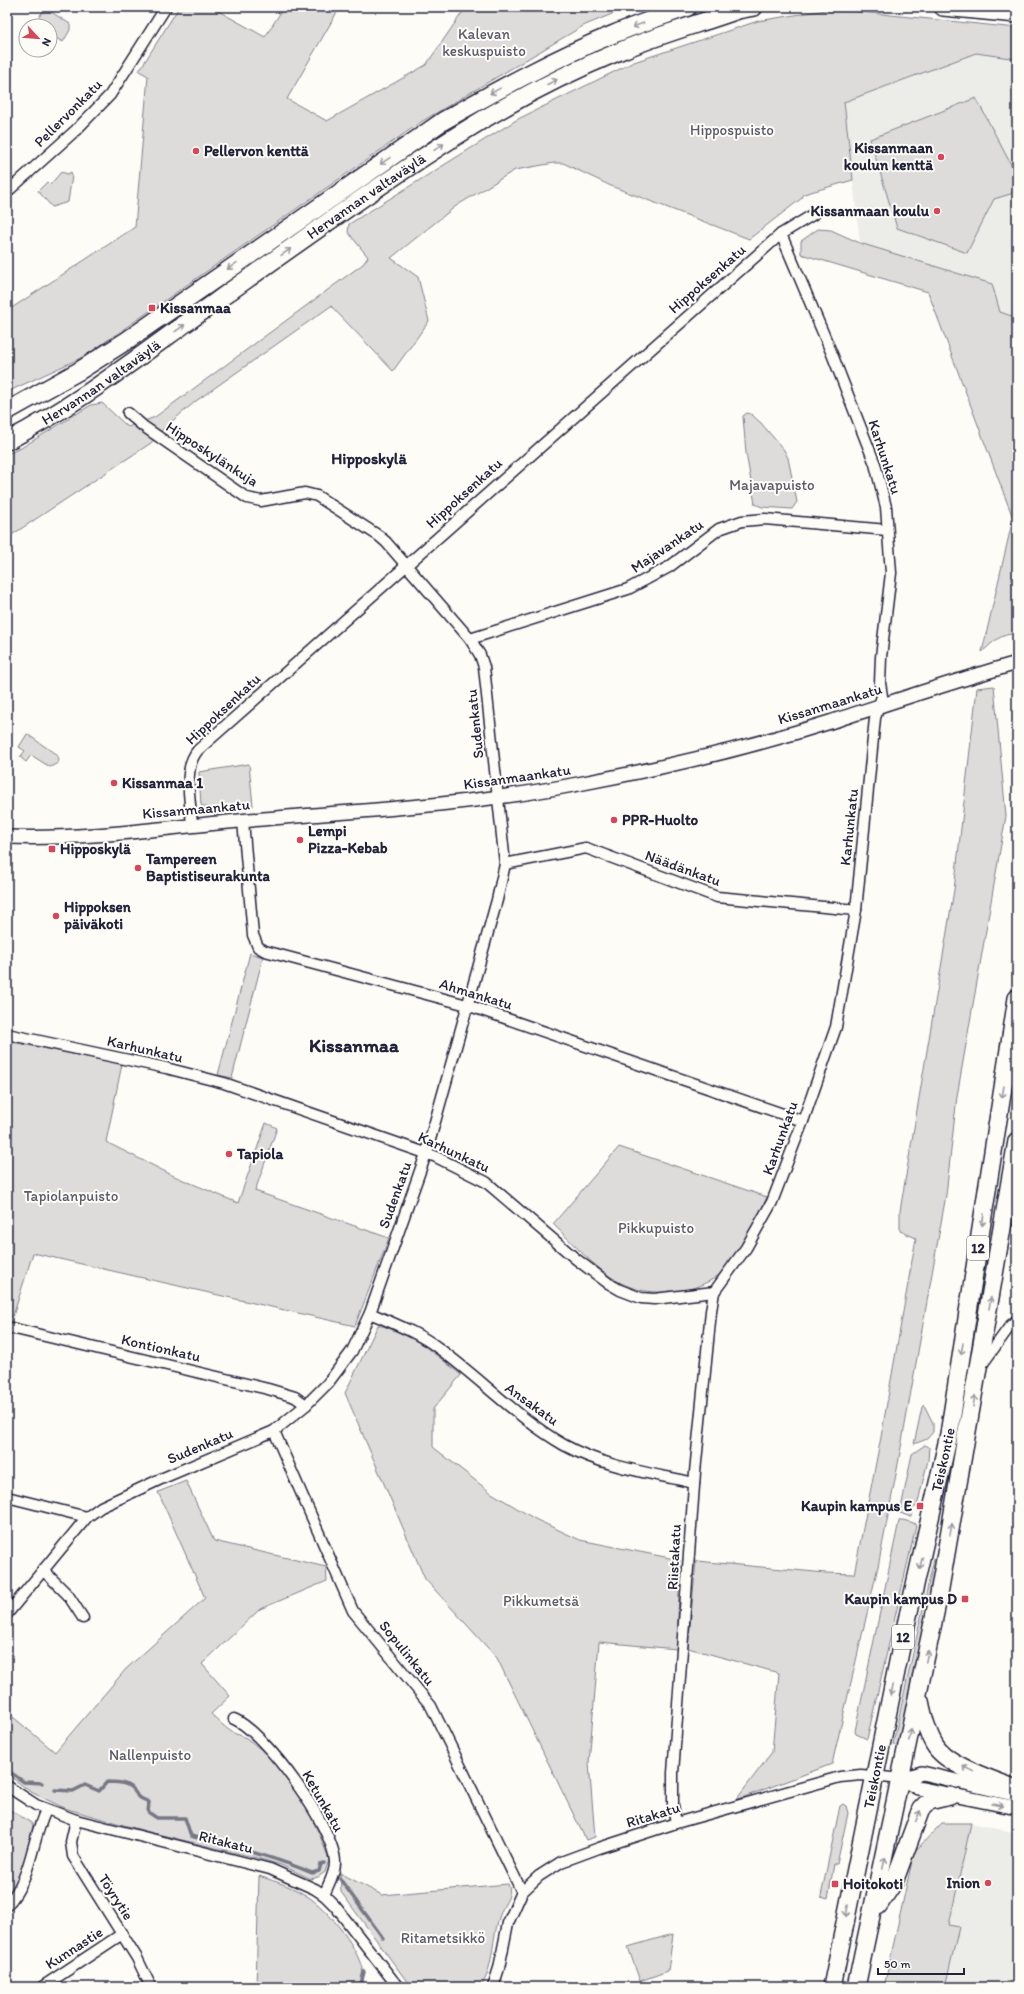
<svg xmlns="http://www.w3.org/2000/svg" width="1024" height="1994" font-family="Itim,sans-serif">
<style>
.built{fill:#ecece9}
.green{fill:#dddcdb;stroke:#807f8b}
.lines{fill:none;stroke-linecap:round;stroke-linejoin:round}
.stream{stroke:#787885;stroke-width:3.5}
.minor-casing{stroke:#22223b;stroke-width:13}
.tertiary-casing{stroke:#22223b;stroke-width:16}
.trunk-casing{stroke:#22223b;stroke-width:20}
.minor{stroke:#fdfcf7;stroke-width:10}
.tertiary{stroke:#fdfcf7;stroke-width:13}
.trunk{stroke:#fdfcf7;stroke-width:17}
.oneway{stroke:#9a9aa2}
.poi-dot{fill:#d1495b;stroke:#fdfcf7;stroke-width:1.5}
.labels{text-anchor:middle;stroke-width:4;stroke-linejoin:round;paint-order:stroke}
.shield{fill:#fdfcf7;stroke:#646373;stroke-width:1}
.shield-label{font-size:14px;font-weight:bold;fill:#22223b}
.park-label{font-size:15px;fill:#5a5a6b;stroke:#fdfcf7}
.street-label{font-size:15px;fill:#22223b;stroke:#fdfcf7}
.poi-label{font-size:15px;font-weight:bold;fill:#22223b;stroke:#fdfcf7;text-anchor:start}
.neighbourhood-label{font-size:16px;font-weight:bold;fill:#22223b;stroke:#fdfcf7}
.district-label{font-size:19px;font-weight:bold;fill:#22223b;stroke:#fdfcf7}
</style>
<rect width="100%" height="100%" fill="#fdfcf7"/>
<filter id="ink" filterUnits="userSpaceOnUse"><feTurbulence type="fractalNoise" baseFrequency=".025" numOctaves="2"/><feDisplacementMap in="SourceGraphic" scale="8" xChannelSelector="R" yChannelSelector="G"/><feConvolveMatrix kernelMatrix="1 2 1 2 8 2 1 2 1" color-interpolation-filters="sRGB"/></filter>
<g filter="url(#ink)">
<!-- built -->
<g class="built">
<path d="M 976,53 L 1017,59 L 1017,318 L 1000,312 L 991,284 L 860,243 L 844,102 Z"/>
<path d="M 971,1823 L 1017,1833 L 1017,1987 L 945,1987 L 959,1927 L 949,1925 Z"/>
</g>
<!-- green -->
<g class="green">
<path d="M 179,7 L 211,7 L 265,37 L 284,7 L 340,7 L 287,99 L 327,121 L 426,65 L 466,7 L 629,7 L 583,26 L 421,122 L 85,356 L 7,392 L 7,311 L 135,227 L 148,76 L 139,71 Z"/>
<path d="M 45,8 L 70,24 L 70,30 L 63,42 L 50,35 L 50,26 L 33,26 Z"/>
<path d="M 832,9 L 1017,28 L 1017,59 L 976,53 L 844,102 L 853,180 L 804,194 L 802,198 L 749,239 L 611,186 L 563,163 L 554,163 L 515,170 L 456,206 L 391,258 L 418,277 L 429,321 L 393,371 L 331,306 L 196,401 L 164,428 L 151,443 L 7,538 L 7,454 L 21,448 L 91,405 L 102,403 L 128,427 L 155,417 L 363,264 L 368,257 L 348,232 L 349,224 L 518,119 L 634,62 L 758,21 Z"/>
<path d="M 976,98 L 1017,176 L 1017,192 L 994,199 L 967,253 L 897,228 L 870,139 Z"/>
<path d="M 61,172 L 68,174 L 71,172 L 72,176 L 68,202 L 52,207 L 38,191 L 47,182 L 50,185 Z"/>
<path d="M 818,229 L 831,230 L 860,243 L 992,284 L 1000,312 L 1017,318 L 1017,634 C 1001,633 993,642 982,652 L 1013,518 L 928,292 L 801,254 L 801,241 Z"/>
<path d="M 747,413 L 751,414 L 761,423 L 784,450 L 788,458 L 797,502 L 792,509 L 762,507 L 755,504 L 746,453 L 743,416 Z"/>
<path d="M 994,686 L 1006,816 L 957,1096 L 946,1195 L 898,1464 L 879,1562 L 832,1764 L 736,1800 L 772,1752 L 779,1673 L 688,1648 L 696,1561 L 826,1573 L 854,1574 L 881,1437 L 916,1238 L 900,1231 L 900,1211 L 954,890 L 977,688 Z"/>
<path d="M 27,734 L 57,755 L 59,759 L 58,763 L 50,767 L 31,755 L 26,762 L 20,757 L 25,751 L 19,747 Z"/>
<path d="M 249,764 L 253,806 L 211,809 L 201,805 L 199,772 Z"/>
<path d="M 250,953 L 263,957 L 232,1078 L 218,1075 Z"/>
<path d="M 7,1041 L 122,1064 L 106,1142 L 174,1176 L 238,1203 L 266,1123 L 277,1128 L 255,1191 L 389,1238 L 355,1326 L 33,1253 L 13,1316 L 7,1317 Z"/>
<path d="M 619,1147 L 767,1197 C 759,1217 741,1255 725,1270 C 698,1295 650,1299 619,1282 C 594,1268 574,1244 553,1224 Z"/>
<path d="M 378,1325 C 410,1332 437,1355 461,1375 L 433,1409 L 433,1447 L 490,1492 L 535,1519 L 580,1540 L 680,1560 L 677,1649 L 599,1642 L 589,1763 L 595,1837 L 586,1840 L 497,1658 L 425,1579 L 345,1393 Z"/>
<path d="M 924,1405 L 933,1423 L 933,1432 L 927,1439 L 914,1444 L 922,1407 Z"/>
<path d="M 925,1445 L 929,1447 L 928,1460 L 917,1506 L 913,1508 L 911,1517 L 900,1513 L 912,1454 Z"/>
<path d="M 186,1481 L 214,1541 L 326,1567 L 327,1581 L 260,1609 L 202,1664 L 230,1696 L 211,1714 C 218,1720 225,1728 232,1732 C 236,1735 242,1735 246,1738 C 286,1765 314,1815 329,1860 L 325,1872 L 318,1877 L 311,1879 L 281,1865 L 257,1858 L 145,1831 L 64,1808 L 31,1792 L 7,1774 L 7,1712 L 55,1752 L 126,1669 L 205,1598 L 158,1492 Z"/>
<path d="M 903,1520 L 914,1523 L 916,1526 L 867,1739 L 856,1734 L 855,1731 L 899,1521 Z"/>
<path d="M 934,1558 L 937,1559 L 900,1746 L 893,1744 Z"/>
<path d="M 843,1804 L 846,1806 L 848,1813 L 837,1864 L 834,1864 L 828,1899 L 821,1897 L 821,1896 L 840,1806 Z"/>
<path d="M 7,1808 L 33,1824 C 29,1847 27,1880 7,1895 Z"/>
<path d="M 942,1823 L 971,1823 L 949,1925 L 959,1927 L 945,1987 L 884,1987 L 914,1852 Z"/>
<path d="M 340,1873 L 382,1895 L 508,1884 C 513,1895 505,1902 501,1912 C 491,1937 495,1964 481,1987 L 411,1987 L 341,1892 Z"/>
<path d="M 259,1876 C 277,1882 294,1887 310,1898 C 332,1914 369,1958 363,1987 L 256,1987 Z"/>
<path d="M 673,1934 L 668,1971 L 640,1981 L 628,1947 Z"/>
</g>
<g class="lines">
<!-- stream -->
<g class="stream">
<path d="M 7,1770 L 24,1782 L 42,1783"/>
<path d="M 55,1790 L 73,1791 L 85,1785 L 99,1791 L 107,1782 C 122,1782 131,1783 138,1797 L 149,1802 L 148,1812 L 157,1818 L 185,1818 L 191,1836 C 232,1847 273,1856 312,1873 L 319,1871 L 321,1864 L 324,1863"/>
<path d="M 340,1879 L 383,1938"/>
<path d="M 360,1987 L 364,1972"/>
</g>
<!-- minor casing -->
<g class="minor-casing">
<g id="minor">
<path d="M 7,192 L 76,130 L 110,95 L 166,7"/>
<path d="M 470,639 L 628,589 L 669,567 L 719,529 L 742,521 L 765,519 L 887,530"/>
<path d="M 243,821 L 253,935 L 258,947 L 265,951 L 467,1005 L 803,1121"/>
<path d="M 192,825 C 191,803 182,768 198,750 L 781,234 L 814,214"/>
<path d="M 505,864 L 586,848 L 717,897 L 856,910"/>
<path d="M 7,1034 L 166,1068 L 224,1083 L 434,1156 L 486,1182 L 576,1259 L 608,1283 L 620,1290 L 641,1298 L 654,1299 L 714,1292 L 746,1248 L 772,1202 L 803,1121 L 836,1027 L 856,910 L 875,718 L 882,696 L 880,683 L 881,657 L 891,573 L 886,507 L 875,464 L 832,354 L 781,234"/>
<path d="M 370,1313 C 392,1323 417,1332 437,1347 C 480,1378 517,1418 564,1445 C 604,1467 650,1473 694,1483"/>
<path d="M 7,1327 L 268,1389 L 295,1397 L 306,1405"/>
<path d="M 981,1366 L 1010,1326 L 1017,1320"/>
<path d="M 274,1431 L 353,1611 L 431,1706 L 522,1892"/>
<path d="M 7,1497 L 87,1517"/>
<path d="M 43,1570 L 68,1595 L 83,1618"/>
<path d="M 7,1614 L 87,1517 L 101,1507 L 163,1478 L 274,1431 L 306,1405 L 328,1383 L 352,1351 L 370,1313 L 426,1154 L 497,900 L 505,864 L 484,667 L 480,655 L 470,639 L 386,542 L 379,536 L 317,496 L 305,493 L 261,501 L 247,498 L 143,426 L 128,413"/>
<path d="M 234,1719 C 265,1732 336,1830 335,1863 C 335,1874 328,1885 324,1895"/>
<path d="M 7,1786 L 36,1805 L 76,1820 L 270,1869 L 315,1889 L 324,1895 L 335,1906 L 398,1987"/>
<path d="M 76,1820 L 71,1842 L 73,1856 L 137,1958 L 151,1987"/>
<path d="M 676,1823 L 673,1806 L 673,1773 L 695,1472 L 711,1311 L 714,1292"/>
<path d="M 7,1905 C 32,1878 31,1841 46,1810"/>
<path d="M 42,1987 L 122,1934"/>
<path d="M 493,1987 L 499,1968 L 508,1923 L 522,1892 L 539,1876 L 561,1862 L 599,1848 L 676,1823 L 840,1777 L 861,1775 L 902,1779"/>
</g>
</g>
<!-- tertiary casing -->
<g class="tertiary-casing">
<g id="tertiary">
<path d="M 7,837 C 84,840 162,828 239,821 C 352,811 467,806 578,784 C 663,768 748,748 830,722 C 892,702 954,681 1017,663"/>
<path d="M 902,1779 L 918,1788 L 1017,1808"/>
<path d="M 902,1779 L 922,1773 L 1013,1794"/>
</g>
</g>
<!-- trunk casing -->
<g class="trunk-casing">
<g id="trunk">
<path d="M 943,7 L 1017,14"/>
<path d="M 7,411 L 79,371 L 126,341 L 443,121 C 499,89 555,58 614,34 C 638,24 663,16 688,7"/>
<path id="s1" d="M 7,441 C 71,408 128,365 186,323 C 274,260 362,196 453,138 C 506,104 562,75 620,51 C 658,35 698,24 738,10 L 754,7"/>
<path d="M 920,1701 C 923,1716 927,1734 936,1747 C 949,1766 995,1781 1017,1789"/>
<path d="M 878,1906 L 894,1882 L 921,1809 L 929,1801 L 950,1796"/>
<path id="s2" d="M 832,1987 L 901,1647 L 949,1434 L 1017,998"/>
<path d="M 856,1987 L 939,1594 L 1017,1141"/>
</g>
</g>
<!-- minor -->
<use href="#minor" class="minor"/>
<!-- tertiary -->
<use href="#tertiary" class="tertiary"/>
<!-- trunk -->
<use href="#trunk" class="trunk"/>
</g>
<!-- one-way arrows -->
<defs><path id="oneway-shaft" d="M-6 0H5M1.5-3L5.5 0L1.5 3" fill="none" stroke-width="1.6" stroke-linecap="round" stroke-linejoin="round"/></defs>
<g class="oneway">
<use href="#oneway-shaft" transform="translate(638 25) rotate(160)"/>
<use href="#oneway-shaft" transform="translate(552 82) rotate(-27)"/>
<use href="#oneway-shaft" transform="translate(495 91) rotate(151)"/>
<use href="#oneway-shaft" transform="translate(439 147) rotate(-34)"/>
<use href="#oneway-shaft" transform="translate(385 161) rotate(146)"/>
<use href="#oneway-shaft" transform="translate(286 252) rotate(-35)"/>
<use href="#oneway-shaft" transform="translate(232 266) rotate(145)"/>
<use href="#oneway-shaft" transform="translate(180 328) rotate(-36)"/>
<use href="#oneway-shaft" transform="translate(1003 1092) rotate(99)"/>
<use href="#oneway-shaft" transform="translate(983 1220) rotate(99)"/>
<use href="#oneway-shaft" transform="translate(990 1303) rotate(-80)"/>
<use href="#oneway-shaft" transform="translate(962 1349) rotate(99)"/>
<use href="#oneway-shaft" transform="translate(974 1401) rotate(-80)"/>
<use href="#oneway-shaft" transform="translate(951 1529) rotate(-80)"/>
<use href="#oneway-shaft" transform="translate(921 1563) rotate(103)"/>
<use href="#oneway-shaft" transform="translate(927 1656) rotate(-78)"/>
<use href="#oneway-shaft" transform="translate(892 1690) rotate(102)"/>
<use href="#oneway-shaft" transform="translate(910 1735) rotate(-79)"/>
<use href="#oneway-shaft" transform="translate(968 1769) rotate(-154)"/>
<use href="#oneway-shaft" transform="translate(997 1805) rotate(11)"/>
<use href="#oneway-shaft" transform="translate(918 1816) rotate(-67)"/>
<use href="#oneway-shaft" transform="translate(884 1863) rotate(-78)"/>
<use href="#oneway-shaft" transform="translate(847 1911) rotate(101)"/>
</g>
</g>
<!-- markers -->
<g class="poi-dot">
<circle cx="196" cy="151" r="4"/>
<circle cx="941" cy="157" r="4"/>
<circle cx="937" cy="211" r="4"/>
<rect x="148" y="304" width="8" height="8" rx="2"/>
<circle cx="114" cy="783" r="4"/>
<circle cx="614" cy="820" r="4"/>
<circle cx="300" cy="840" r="4"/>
<rect x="48" y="845" width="8" height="8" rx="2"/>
<circle cx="138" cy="868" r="4"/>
<circle cx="56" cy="916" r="4"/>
<circle cx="229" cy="1154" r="4"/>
<rect x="916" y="1502" width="8" height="8" rx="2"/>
<rect x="961" y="1595" width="8" height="8" rx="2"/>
<circle cx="988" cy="1883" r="4"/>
<rect x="831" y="1880" width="8" height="8" rx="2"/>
</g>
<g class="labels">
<!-- shield labels -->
<g class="shield">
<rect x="967" y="1236" width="22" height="24" rx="3"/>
<rect x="892" y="1625" width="22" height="24" rx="3"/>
</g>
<g class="shield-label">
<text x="978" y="1253">12</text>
<text x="903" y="1642">12</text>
</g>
<!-- park labels -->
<g class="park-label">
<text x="484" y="39">Kalevan<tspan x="484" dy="17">keskuspuisto</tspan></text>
<text x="732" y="135">Hippospuisto</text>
<text x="772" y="490">Majavapuisto</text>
<text x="71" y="1201">Tapiolanpuisto</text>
<text x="656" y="1233">Pikkupuisto</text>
<text x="541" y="1606">Pikkumetsä</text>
<text x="150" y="1760">Nallenpuisto</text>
<text x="443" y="1943">Ritametsikkö</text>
</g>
<!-- street labels -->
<g class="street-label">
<text transform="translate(68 113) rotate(-45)" y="5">Pellervonkatu</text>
<text dy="5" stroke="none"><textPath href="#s1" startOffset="435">Hervannan valtaväylä</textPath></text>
<text transform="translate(707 279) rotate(-41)" y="5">Hippoksenkatu</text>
<text dy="5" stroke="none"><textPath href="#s1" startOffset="111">Hervannan valtaväylä</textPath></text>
<text transform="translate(212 454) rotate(33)" y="5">Hipposkylänkuja</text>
<text transform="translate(885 457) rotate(72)" y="5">Karhunkatu</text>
<text transform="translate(464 493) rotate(-42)" y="5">Hippoksenkatu</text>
<text transform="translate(667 546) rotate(-34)" y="5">Majavankatu</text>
<text transform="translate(830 704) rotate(-17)" y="5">Kissanmaankatu</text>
<text transform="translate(223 709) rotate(-43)" y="5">Hippoksenkatu</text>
<text transform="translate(475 724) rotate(-96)" y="5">Sudenkatu</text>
<text transform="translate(517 777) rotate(-8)" y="5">Kissanmaankatu</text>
<text transform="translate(196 809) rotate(-5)" y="5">Kissanmaankatu</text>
<text transform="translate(849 827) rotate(-84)" y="5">Karhunkatu</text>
<text transform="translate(683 868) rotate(20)" y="5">Näädänkatu</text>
<text transform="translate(476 994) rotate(17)" y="5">Ahmankatu</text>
<text transform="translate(145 1049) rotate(13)" y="5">Karhunkatu</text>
<text transform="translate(780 1138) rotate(-70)" y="5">Karhunkatu</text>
<text transform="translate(454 1152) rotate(25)" y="5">Karhunkatu</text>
<text transform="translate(395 1195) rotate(-70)" y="5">Sudenkatu</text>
<text transform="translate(161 1348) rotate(13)" y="5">Kontionkatu</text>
<text transform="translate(532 1404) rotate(36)" y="5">Ansakatu</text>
<text transform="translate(200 1446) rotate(-23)" y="5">Sudenkatu</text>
<text dy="5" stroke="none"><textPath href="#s2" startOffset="539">Teiskontie</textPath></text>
<text transform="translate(674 1557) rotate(-87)" y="5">Riistakatu</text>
<text transform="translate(407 1653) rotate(51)" y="5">Sopulinkatu</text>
<text dy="5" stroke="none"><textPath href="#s2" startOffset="215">Teiskontie</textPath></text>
<text transform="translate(323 1801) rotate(60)" y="5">Ketunkatu</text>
<text transform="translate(653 1815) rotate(-17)" y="5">Ritakatu</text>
<text transform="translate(226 1842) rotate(14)" y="5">Ritakatu</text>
<text transform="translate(116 1897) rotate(57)" y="5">Töyrytie</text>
<text transform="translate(74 1948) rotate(-33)" y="5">Kunnastie</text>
</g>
<!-- poi labels -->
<g class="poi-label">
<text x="933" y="153" text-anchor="end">Kissanmaan<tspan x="933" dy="17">koulun kenttä</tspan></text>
<text x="204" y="156">Pellervon kenttä</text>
<text x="929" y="216" text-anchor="end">Kissanmaan koulu</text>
<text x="160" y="313">Kissanmaa</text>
<text x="122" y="788">Kissanmaa 1</text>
<text x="622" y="825">PPR-Huolto</text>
<text x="308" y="836">Lempi<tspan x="308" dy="17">Pizza-Kebab</tspan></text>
<text x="60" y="854">Hipposkylä</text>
<text x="146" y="864">Tampereen<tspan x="146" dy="17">Baptistiseurakunta</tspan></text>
<text x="64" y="912">Hippoksen<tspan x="64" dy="17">päiväkoti</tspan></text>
<text x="237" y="1159">Tapiola</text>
<text x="912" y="1511" text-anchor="end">Kaupin kampus E</text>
<text x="957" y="1604" text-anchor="end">Kaupin kampus D</text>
<text x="980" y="1888" text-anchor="end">Inion</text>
<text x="843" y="1889">Hoitokoti</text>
</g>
<!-- neighbourhood labels -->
<g class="neighbourhood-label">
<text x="369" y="464">Hipposkylä</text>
</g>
<!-- district labels -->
<g class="district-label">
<text x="354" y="1052">Kissanmaa</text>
</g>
</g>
<!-- margin -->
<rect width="1024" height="1994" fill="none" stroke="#fdfcf7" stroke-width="24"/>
<rect x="12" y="12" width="1000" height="1970" fill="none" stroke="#22223b" stroke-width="1.5" filter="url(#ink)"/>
<!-- north arrow -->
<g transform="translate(38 38) rotate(116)"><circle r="19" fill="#fdfcf7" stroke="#a5a5ac"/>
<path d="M0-3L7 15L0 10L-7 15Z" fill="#d1495b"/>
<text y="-6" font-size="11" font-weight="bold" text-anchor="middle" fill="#22223b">N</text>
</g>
<!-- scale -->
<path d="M878 1968v6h86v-6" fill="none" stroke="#22223b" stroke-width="2"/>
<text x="884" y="1968" font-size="12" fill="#22223b" stroke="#fdfcf7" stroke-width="3" paint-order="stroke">50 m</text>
</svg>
